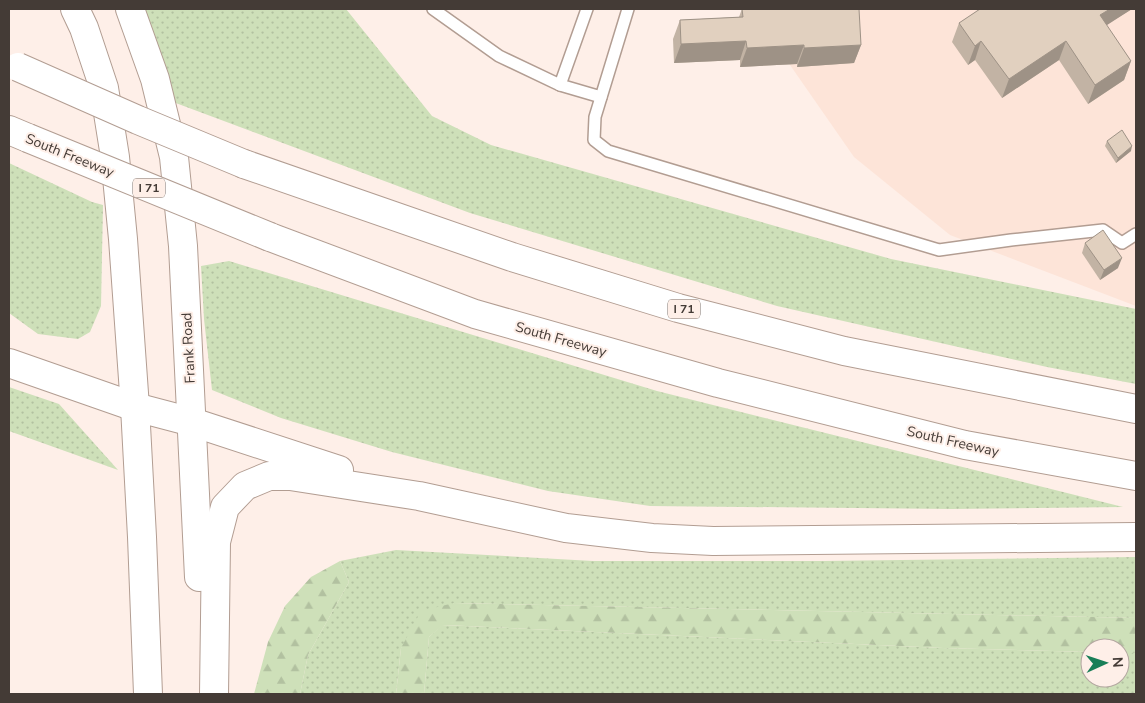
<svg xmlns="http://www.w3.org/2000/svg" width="1145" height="703" font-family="'Nunito Sans',sans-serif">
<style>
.built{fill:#fde4d8}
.grass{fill:url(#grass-dots)}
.forest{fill:url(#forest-firs)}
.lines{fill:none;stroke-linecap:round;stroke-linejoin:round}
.lane-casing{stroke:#b29d92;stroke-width:14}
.highway-casing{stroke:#b29d92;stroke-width:30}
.lane{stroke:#fff;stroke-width:11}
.highway{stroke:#fff;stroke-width:28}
.highway-bridge-casing{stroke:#b29d92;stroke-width:30;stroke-linecap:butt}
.highway-bridge{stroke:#fff;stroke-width:28}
.wall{fill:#c2b3a4}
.shaded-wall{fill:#9e9286}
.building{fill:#e1d0bf;stroke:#9e9286}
.labels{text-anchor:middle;stroke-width:4;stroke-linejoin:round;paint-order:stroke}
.shield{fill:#feefe8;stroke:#7c716b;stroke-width:1}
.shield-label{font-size:12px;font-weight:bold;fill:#443b36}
.street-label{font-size:14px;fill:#443b36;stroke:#feefe8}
</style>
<defs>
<pattern id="grass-dots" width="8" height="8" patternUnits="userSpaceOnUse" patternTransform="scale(1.25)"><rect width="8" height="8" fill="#cee0b9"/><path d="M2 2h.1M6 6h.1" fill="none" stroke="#b2c1a0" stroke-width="1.8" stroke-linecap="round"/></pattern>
<pattern id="forest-firs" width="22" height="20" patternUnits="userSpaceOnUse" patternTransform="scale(1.25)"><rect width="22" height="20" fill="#cee0b9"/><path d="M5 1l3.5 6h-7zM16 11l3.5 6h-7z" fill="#b2c1a0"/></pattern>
</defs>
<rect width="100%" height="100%" fill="#feefe8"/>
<!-- built -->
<path class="built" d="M 751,9 L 1136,9 L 1136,306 L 950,235 L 854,157 Z"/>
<!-- grass -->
<g class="grass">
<path d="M 138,9 L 346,9 L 432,116 L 491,145 L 891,259 L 1136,309 L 1136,384 L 1047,367 L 777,306 L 470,213 L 165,99 Z"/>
<path d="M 9,163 L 92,202 L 103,205 L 101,306 L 90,332 L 78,339 L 38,334 L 9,313 Z"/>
<path d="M 229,261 L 657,391 L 1123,507 L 951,509 L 650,506 L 548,491 L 392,452 L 281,418 L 212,390 L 204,319 L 201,266 Z"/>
<path d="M 9,387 L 59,404 L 118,470 L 9,431 Z"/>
<path d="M 396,550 L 593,561 L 824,561 L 1136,557 L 1136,618 L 454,603 L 401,648 L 396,694 L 300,694 L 308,655 L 349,582 L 340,561 Z"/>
<path d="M 442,625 L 943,648 L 1090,652 L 1090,678 L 1120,678 L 1120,653 L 1136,653 L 1136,694 L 424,694 L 429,637 Z"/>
</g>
<!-- forest -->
<g class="forest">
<path d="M 340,561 L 349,582 L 308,655 L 300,694 L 254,694 L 268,642 L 285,606 L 311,577 Z"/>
<path d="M 454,603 L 1136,618 L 1136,653 L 1120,653 L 1120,648 L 1090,648 L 1090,652 L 943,648 L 443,625 L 429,637 L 424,694 L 396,694 L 401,648 L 421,611 Z"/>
</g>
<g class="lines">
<!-- lane casing -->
<g class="lane-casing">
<g id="lane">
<path d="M 433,9 L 499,56 L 560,85 L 587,9"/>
<path d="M 628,9 L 595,117 L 594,140 L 608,151 L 939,250 L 1011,240 L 1103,230 L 1122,243 L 1136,234"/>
<path d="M 560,85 L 601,97"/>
</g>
</g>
<!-- highway casing -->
<g class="highway-casing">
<g id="highway">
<path d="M 75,9 L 84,28 L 104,88 L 115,157 L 123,239 L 135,407 L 142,537 L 148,694"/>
<path d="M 130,9 L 155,79 L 174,157 L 183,246 L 199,577"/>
<path d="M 9,130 L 28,138"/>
<path d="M 244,164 L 512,257 L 678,308 L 844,351 L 1136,409"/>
<path d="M 270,237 L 475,314 L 718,383 L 965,445 L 1136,476"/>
<path d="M 9,363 L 135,407 L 192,422 L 339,470"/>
<path d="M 214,694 L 216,542 L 225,507 L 245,486 L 269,476 L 290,476 L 419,496 L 566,528 L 652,538 L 713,541 L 1136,537"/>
</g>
</g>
<!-- lane -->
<use href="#lane" class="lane"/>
<!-- highway -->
<use href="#highway" class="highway"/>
<!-- highway-bridge casing -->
<g class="highway-bridge-casing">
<g id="highway-bridge">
<path d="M 18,67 L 138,120 L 244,164"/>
<path d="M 28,138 L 270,237"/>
</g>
</g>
<!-- highway-bridge -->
<use href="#highway-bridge" class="highway-bridge"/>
</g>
<!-- wall -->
<g class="wall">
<path d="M 742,9 L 861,45 L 854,63 L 797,67 L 797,64 L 740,67 L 740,60 L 674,63 L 673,39 L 680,20 L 739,17 Z"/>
<path d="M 980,9 L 1132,9 L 1106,25 L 1131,61 L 1124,80 L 1088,104 L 1059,60 L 1002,98 L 975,60 L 968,65 L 952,42 L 959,23 Z"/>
<path d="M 1107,141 L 1131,151 L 1116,163 L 1105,146 Z"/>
<path d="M 1085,243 L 1118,268 L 1100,280 L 1082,253 Z"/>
</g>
<!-- shaded-wall -->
<g class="shaded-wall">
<path d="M 1110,9 L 1132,9 L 1093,34 L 1100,15 Z"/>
<path d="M 746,41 L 740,60 L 674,63 L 681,44 Z"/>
<path d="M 981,41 L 975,60 L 968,65 L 975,46 Z"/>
<path d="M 1066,41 L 1059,60 L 1002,98 L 1009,79 Z"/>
<path d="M 804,45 L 797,64 L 740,67 L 747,48 Z"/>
<path d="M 861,45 L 854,63 L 797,67 L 804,48 Z"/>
<path d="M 1131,61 L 1124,80 L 1088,104 L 1095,85 Z"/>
<path d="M 1132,146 L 1131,151 L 1116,163 L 1118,158 Z"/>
<path d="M 1122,258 L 1118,268 L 1100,280 L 1104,270 Z"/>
</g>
<!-- building -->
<g class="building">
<path d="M 742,9 L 859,9 L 861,45 L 804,48 L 804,45 L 747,48 L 746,41 L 681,44 L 680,20 L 743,17 Z"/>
<path d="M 980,9 L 1110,9 L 1100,15 L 1131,61 L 1095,85 L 1066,41 L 1009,79 L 981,41 L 975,46 L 959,23 Z"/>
<path d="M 1122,130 L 1132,146 L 1118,158 L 1107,141 Z"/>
<path d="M 1103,230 L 1122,258 L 1104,270 L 1085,243 Z"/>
</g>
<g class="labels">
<!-- shield labels -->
<g class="shield">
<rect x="133" y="178.5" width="32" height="19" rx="4"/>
<rect x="668" y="299.5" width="32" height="19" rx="4"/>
</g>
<g class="shield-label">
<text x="149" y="192">I 71</text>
<text x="684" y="313">I 71</text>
</g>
<!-- street labels -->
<g class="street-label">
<text transform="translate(70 155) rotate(22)" y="5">South Freeway</text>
<text transform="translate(561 339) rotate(16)" y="5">South Freeway</text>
<text transform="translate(188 348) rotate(-93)" y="5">Frank Road</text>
<text transform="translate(953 441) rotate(13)" y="5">South Freeway</text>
</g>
</g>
<!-- border -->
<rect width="1145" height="703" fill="none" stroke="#443b36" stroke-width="20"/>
<!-- north arrow -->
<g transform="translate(1105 663) rotate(87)"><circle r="24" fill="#feefe8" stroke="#b4a7a1"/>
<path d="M0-4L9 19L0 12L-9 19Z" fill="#197e57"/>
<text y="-8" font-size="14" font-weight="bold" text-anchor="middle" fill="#443b36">N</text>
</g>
</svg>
